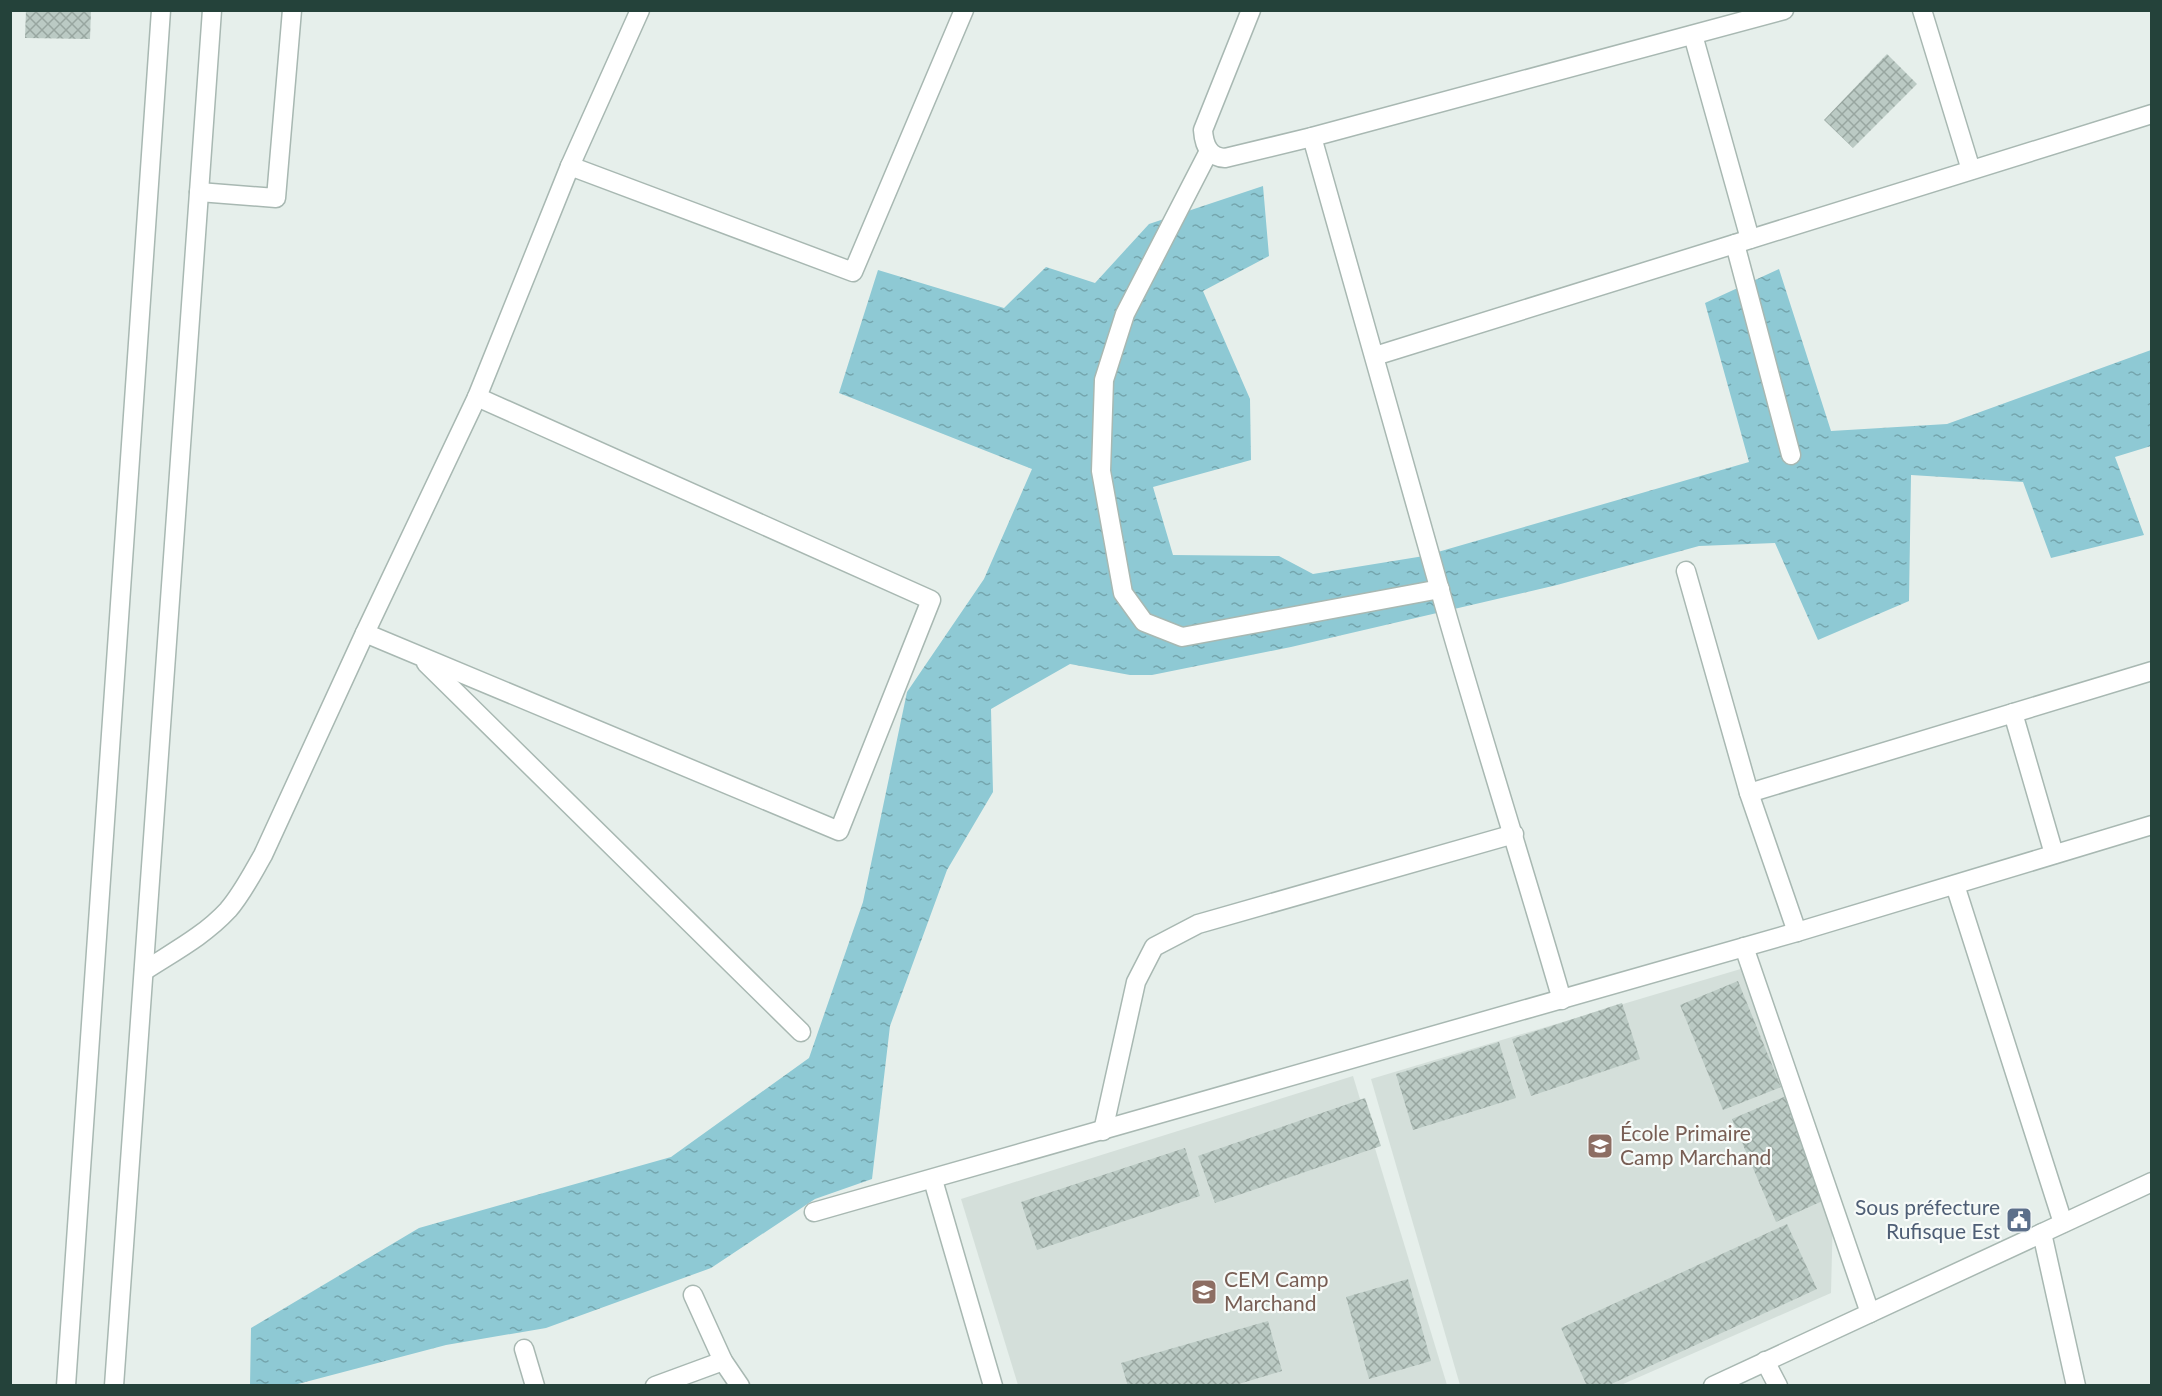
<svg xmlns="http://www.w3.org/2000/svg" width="2162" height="1396" font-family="Lato,sans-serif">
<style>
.built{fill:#d4dfda}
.water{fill:url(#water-ripples)}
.building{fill:url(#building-cross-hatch)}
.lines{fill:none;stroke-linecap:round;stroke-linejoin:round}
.minor-casing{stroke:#a8b8b2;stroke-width:21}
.minor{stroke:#fff;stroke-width:18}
.labels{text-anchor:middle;stroke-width:4.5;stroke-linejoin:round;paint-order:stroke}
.education-label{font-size:21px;fill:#785e54;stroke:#f7fbf9;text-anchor:start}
.service-label{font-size:21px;fill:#4e5e75;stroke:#f7fbf9;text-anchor:end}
</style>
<defs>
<pattern id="water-ripples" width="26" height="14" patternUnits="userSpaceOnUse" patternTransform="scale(1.5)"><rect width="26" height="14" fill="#8ec9d4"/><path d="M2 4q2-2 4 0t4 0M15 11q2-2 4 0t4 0" fill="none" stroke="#74a5ad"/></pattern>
<pattern id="building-cross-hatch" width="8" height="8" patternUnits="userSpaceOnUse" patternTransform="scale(1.5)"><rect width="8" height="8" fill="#bbcac4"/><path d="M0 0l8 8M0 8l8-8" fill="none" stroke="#98a6a0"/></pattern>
</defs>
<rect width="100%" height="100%" fill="#e6efeb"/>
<!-- built -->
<g class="built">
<path d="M 1744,968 L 1833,1212 L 1831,1293 L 1621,1385 L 1460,1385 L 1371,1079 Z"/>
<path d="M 1353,1076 L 1447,1385 L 1018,1385 L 961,1199 Z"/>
</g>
<!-- water -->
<path class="water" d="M 1263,186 L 1269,256 L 1203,291 L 1250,399 L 1251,460 L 1153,487 L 1173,555 L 1279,556 L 1313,574 L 1424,556 L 1749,462 L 1705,303 L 1779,269 L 1831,431 L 1947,424 L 2151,350 L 2151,446 L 2115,457 L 2144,535 L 2051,558 L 2023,482 L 1911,475 L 1909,601 L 1818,640 L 1775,543 L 1699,546 L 1557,585 L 1291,647 L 1152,675 L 1130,675 L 1070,664 L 991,709 L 993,792 L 947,870 L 890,1026 L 872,1179 L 815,1199 L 711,1268 L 546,1328 L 446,1345 L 294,1385 L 250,1386 L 251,1328 L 419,1228 L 671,1157 L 809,1058 L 863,902 L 907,692 L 984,579 L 1032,469 L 839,393 L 878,270 L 1004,308 L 1046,267 L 1095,283 L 1149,224 Z"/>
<!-- building -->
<g class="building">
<path d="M 26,10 L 91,10 L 90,39 L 25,38 Z"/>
<path d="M 1887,54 L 1917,84 L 1853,148 L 1824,120 Z"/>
<path d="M 1738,981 L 1781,1087 L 1723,1110 L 1680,1005 Z"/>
<path d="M 1622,1003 L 1640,1059 L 1531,1096 L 1512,1039 Z"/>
<path d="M 1499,1042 L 1516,1098 L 1413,1130 L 1396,1074 Z"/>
<path d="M 1786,1096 L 1829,1198 L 1776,1222 L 1732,1119 Z"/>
<path d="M 1365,1098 L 1381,1146 L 1215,1203 L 1198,1156 Z"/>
<path d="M 1185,1148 L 1200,1196 L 1037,1250 L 1021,1202 Z"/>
<path d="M 1787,1224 L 1817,1289 L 1607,1386 L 1587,1386 L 1561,1328 Z"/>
<path d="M 1408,1279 L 1431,1361 L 1369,1379 L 1346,1297 Z"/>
<path d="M 1268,1321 L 1282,1371 L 1232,1386 L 1128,1386 L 1121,1363 Z"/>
</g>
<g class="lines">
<!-- minor casing -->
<g class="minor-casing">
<g id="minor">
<path d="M 1251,10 L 1203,130 C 1204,145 1209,157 1225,158 L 1312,137 L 1784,10"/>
<path d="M 1922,10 L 1971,170"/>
<path d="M 1693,35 L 1750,239"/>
<path d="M 1312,137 C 1355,287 1396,437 1439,587 C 1478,725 1522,862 1562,1000"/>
<path d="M 1209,151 L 1125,314 L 1104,380 L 1101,471 L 1123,593 L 1144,622 L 1182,637 L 1440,589"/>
<path d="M 570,166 L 853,272 L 964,10"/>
<path d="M 199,192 L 276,198 L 292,10"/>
<path d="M 1735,244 L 1791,455"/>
<path d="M 1375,356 L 2152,114"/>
<path d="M 1686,571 L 1749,793 L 1797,932"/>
<path d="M 365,633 L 839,831 L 931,600 L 477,397"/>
<path d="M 426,663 L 801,1032"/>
<path d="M 2013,713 L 2054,854"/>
<path d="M 1749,793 L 2152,671"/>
<path d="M 1955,885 L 2063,1223"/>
<path d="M 1744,947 L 1870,1313"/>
<path d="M 144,971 C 173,952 204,936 228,910 C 242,894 252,874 263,855 L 365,633 L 477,397 L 570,166 L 640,10"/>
<path d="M 1103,1131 L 1136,982 L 1154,947 L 1198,924 L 1514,834"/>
<path d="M 933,1180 L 993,1386"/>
<path d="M 814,1212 L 1797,932 L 2152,825"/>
<path d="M 2042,1233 L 2076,1386"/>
<path d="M 693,1295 L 723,1361 L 740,1386"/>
<path d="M 524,1349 L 535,1386"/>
<path d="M 1765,1361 L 1778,1386"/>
<path d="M 66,1386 L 161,10"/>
<path d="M 114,1386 L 212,10"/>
<path d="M 655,1386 L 723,1361"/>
<path d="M 1713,1386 L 2152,1182"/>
</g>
</g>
<!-- minor -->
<use href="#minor" class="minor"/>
</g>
<!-- icons -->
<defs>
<g id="school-square" transform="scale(1.35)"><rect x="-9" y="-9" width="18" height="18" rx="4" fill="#8d6e63" stroke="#f7fbf9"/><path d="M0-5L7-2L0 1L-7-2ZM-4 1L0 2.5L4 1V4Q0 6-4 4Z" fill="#fff"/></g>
<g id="civic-square" transform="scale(1.35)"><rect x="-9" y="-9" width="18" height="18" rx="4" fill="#5c6f8a" stroke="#f7fbf9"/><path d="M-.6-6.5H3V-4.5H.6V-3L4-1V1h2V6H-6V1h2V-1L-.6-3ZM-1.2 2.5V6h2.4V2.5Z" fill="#fff"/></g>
</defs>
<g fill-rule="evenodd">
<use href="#school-square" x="1600" y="1146"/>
<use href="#civic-square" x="2019" y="1220"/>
<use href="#school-square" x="1204" y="1292"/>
</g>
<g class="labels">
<!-- education labels -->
<g class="education-label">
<text x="1620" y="1141">École Primaire<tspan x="1620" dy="24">Camp Marchand</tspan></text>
<text x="1224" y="1287">CEM Camp<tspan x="1224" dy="24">Marchand</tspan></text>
</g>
<!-- service labels -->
<g class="service-label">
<text x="2000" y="1215">Sous préfecture<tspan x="2000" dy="24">Rufisque Est</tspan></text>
</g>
</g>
<!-- border -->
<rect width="2162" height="1396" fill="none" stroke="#24423a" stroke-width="24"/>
</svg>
